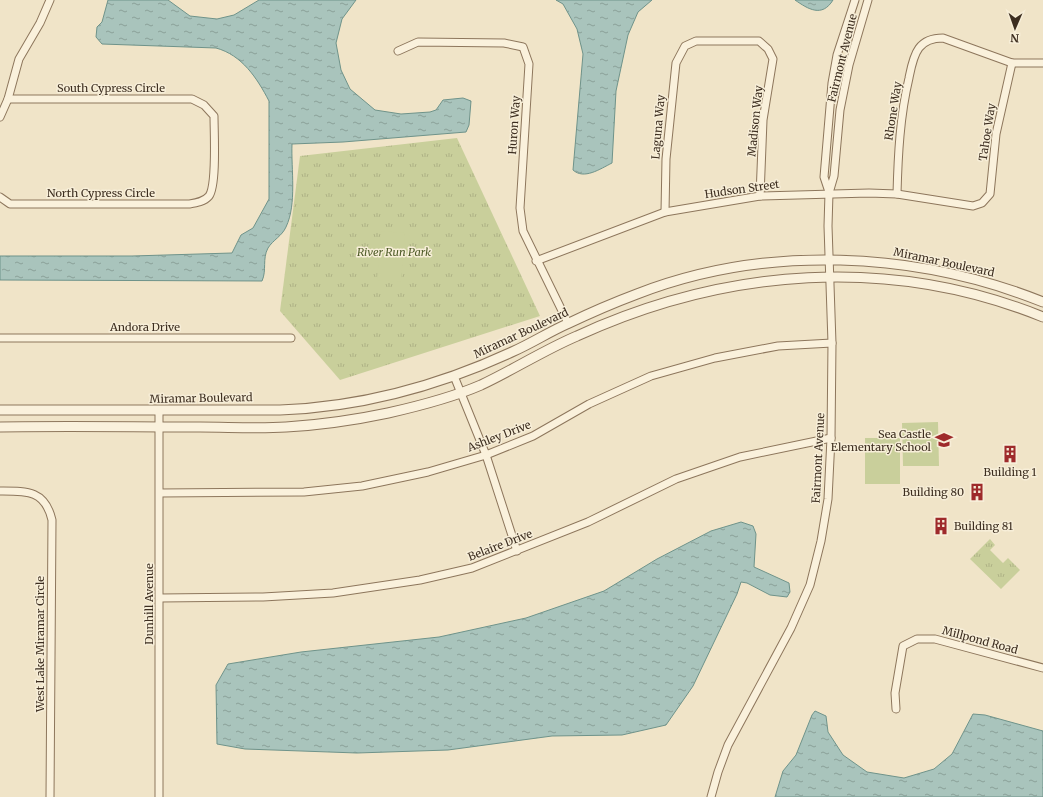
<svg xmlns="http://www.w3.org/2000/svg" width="1043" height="797" font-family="Merriweather,serif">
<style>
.park{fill:url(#park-tufts)}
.pitch{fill:#c9cf9b}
.water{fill:url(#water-ripples);stroke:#6f938a}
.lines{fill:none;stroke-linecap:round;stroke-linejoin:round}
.minor-casing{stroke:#8d765c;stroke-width:9}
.tertiary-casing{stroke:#8d765c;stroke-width:11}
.minor{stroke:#faf1dc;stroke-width:7}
.tertiary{stroke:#faf1dc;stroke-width:9}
.labels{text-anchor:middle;stroke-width:3;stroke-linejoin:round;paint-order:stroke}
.street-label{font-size:11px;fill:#3d2e20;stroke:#f7eed8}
.park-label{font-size:11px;font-style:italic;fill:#4d5a26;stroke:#f7eed8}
.poi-label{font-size:11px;fill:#3d2e20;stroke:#f7eed8;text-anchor:end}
</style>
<defs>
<pattern id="park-tufts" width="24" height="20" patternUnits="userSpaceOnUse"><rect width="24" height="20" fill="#c9cf9b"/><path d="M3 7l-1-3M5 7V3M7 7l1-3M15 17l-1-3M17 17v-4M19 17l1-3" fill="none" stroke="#aeb285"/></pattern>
<pattern id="water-ripples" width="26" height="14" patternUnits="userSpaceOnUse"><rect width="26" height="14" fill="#a9c4bc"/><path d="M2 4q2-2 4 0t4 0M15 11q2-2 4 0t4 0" fill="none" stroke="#8ba098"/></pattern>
</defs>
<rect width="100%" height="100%" fill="#f0e4c8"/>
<!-- park -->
<g class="park">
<path d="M 457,138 L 540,316 L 340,380 L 280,311 L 300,156 Z"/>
<path d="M 990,539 L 995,545 L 990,550 L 1003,563 L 1008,558 L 1020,570 L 1001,589 L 970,559 Z"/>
</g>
<!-- pitch -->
<g class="pitch">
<path d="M 381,231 L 405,233 L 401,282 L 377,280 Z"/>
<path d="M 938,422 L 939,466 L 903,466 L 902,423 Z"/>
<rect x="865" y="438" width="35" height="46"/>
</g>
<!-- water -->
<g class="water">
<path d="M 108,0 L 168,0 L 190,16 L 217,19 L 234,15 L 259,0 L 356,0 L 342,19 L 336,43 L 341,70 L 350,89 L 375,110 L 401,114 L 430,112 L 436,110 L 443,100 L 463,98 L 471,101 L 469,125 L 466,132 L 343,142 L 292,144 C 291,169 297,204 286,227 C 282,236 273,240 268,248 C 262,259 267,270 262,281 L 0,280 L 0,256 L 132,256 L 232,253 L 241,235 L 253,228 L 269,199 L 269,101 C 257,78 242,55 216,48 L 102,44 L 96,37 L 97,27 L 102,22 Z"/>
<path d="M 556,0 L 652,0 L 638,12 L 628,35 L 616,91 L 612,163 C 600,169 584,180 573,170 L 583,54 L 577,29 L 563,4 Z"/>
<path d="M 795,0 L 833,0 C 822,18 808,9 795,0 Z"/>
<path d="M 741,522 L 753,526 L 756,534 L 754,567 L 789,583 L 790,592 L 787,597 L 770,595 L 747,583 L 741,582 L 737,594 L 693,686 L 666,725 L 622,735 L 552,736 L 448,750 L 357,753 L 245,749 L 217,744 L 216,685 L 228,664 L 301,652 L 439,637 L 526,618 L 604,591 L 657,559 L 711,531 Z"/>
<path d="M 815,711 L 826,716 L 828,732 L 843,755 L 867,772 L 904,778 L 934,769 L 952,754 L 973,714 L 985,715 L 1043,731 L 1043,797 L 775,797 L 783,771 L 796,755 L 812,715 Z"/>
</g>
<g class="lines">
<!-- minor casing -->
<g class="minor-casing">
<g id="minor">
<path d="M 398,51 L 418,42 L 504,43 L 523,47 L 529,64 L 520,208 L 523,231 L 568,323"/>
<path d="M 0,117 L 8,99 L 19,59 L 40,23 L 50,0"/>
<path d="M 829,192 L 824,177 L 832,83 L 837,55 L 855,0"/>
<path d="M 897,194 C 898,155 900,116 909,78 C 911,68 913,56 919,48 C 925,40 934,38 943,38 L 1012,63 L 1043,63"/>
<path d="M 0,197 L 10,204 L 189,204 C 196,203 204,202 209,196 C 217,185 214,132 214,116 L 204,105 L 192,99 L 8,99"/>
<path d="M 665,212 L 666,159 L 676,63 L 685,46 L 696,41 L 759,41 L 768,49 L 773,59 L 763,120 L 760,196"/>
<path d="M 536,261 L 665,212 L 760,196 L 869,193 L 897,194 L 973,206 L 982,203 L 990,194 L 996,134 L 1012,63"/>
<path d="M 0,338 L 291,338"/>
<path d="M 454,376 L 486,455 L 517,551"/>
<path d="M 0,491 C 27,491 45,490 52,520 L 50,797"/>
<path d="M 160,493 L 304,492 L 362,486 L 428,472 L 486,455 L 533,436 L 589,404 L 651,376 L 715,358 L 778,346 L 832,343"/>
<path d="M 160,598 L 263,597 L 333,593 L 420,580 L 472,568 L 588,522 L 676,479 L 740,457 L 831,438"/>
<path d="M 896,709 L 895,693 L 903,646 L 917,639 L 935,639 L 1043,668"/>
<path d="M 159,797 L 159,411"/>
<path d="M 711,797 L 718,772 L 728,745 L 791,628 L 810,585 L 821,541 L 828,499 L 831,438 L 832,343 L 828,226 L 829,193 L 834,176 L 840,110 L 849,65 L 868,0"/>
</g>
</g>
<!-- tertiary casing -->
<g class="tertiary-casing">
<g id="tertiary">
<path d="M 0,410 L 280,410 C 362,407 439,386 514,351 C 532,343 549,332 567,324 C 590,313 613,303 637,294 C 765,244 916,251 1043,302"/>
<path d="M 0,427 C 67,426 133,427 200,427 C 228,427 258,429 286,427 C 320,425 355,420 388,413 C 419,406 451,398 481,385 C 513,370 544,350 577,336 C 725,268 890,255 1043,317"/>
</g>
</g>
<!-- minor -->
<use href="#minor" class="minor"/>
<!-- tertiary -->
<use href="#tertiary" class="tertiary"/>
</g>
<!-- icons -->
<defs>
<g id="school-bare" transform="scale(1.38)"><path d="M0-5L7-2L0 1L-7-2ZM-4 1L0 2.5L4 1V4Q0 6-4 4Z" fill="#9e2a2b" stroke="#f7eed8" stroke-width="2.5" paint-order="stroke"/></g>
<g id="building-bare" transform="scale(1.38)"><path d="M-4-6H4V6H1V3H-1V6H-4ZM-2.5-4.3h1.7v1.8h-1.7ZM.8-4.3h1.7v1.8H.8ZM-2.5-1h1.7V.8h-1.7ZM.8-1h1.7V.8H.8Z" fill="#9e2a2b" stroke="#f7eed8" stroke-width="2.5" paint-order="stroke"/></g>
</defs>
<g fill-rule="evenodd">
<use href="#school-bare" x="944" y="440"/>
<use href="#building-bare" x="1010" y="454"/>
<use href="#building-bare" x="977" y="492"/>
<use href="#building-bare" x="941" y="526"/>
</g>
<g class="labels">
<!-- street labels -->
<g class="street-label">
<text transform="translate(842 58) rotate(-76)" y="4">Fairmont Avenue</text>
<text x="111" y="92">South Cypress Circle</text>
<text transform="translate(893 111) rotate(-81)" y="4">Rhone Way</text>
<text transform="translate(755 121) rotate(-84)" y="4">Madison Way</text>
<text transform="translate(514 125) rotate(-86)" y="4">Huron Way</text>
<text transform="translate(658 127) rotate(-85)" y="4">Laguna Way</text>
<text transform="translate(987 132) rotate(-81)" y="4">Tahoe Way</text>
<text transform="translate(742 189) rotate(-8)" y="4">Hudson Street</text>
<text x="101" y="197">North Cypress Circle</text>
<text transform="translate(944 262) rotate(12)" y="4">Miramar Boulevard</text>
<text x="145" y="331">Andora Drive</text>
<text transform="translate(521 333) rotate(-25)" y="4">Miramar Boulevard</text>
<text transform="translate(201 398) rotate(-1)" y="4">Miramar Boulevard</text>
<text transform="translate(499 436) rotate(-21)" y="4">Ashley Drive</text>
<text transform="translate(818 458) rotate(-87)" y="4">Fairmont Avenue</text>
<text transform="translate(500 545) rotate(-21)" y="4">Belaire Drive</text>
<text transform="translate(149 604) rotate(-90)" y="4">Dunhill Avenue</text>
<text transform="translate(980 640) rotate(15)" y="4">Millpond Road</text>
<text transform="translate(40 644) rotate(-90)" y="4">West Lake Miramar Circle</text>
</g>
<!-- park labels -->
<g class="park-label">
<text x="394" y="256">River Run Park</text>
</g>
<!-- poi labels -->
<g class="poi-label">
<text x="931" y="438">Sea Castle<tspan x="931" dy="13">Elementary School</tspan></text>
<text x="1010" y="476" text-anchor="middle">Building 1</text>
<text x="964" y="496">Building 80</text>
<text x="954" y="530" text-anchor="start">Building 81</text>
</g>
</g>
<!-- north arrow -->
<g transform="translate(1015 28) rotate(182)" stroke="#f7eed8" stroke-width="3" paint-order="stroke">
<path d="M0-3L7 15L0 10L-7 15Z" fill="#3d2e20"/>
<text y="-6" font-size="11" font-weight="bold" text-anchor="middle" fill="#3d2e20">N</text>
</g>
</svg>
